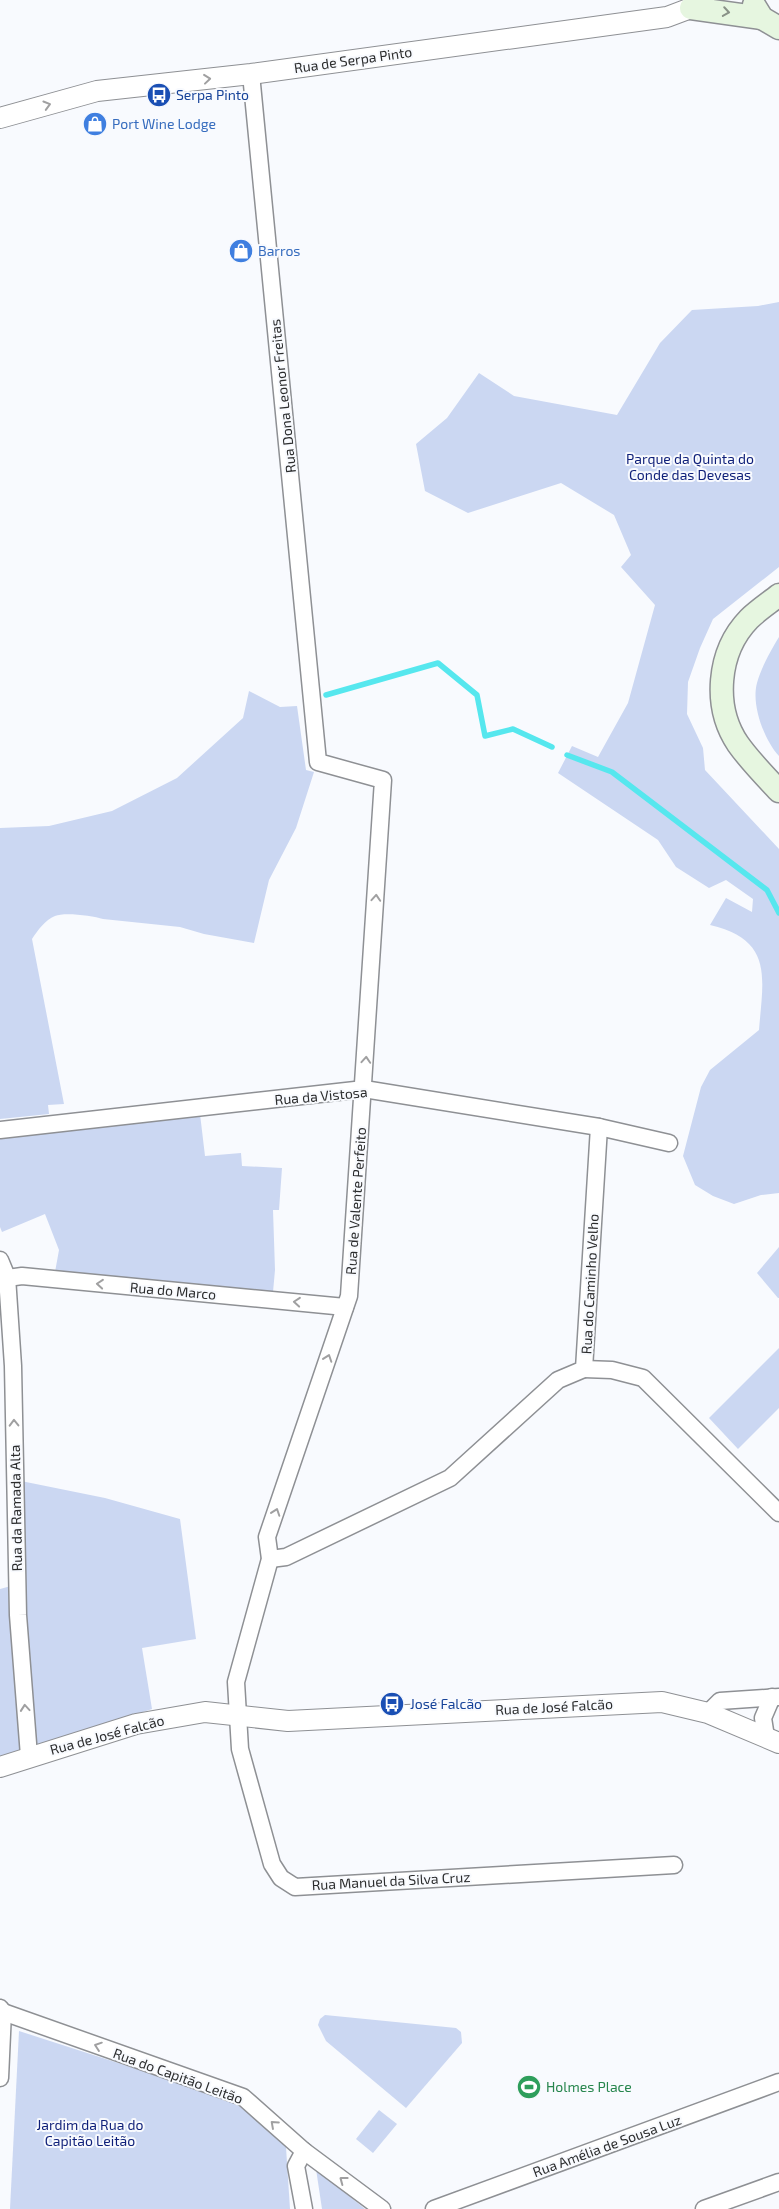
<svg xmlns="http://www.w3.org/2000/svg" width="779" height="2209" font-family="'Exo 2',sans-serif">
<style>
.green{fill:#cbd7f2}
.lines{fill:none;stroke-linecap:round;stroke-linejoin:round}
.stream{stroke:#56e7ee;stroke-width:5.5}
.minor-casing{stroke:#8e9094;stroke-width:19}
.tertiary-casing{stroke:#8e9094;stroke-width:22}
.secondary-casing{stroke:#8e9094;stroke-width:25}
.minor{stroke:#fff;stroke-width:16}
.tertiary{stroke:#fff;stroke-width:20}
.secondary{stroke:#e6f6e0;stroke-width:22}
.oneway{stroke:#899287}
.oneway2{stroke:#a0a0a1}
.labels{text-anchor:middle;stroke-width:4;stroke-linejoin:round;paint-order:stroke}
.street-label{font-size:14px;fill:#2c2d2e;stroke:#f8fafe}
.transit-label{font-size:14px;fill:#164399;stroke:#f8fafe;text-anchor:start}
.shop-label{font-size:14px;fill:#366cbe;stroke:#f8fafe;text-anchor:start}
.park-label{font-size:14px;fill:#0e1f79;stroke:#f8fafe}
.leisure-label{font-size:14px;fill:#27864d;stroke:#f8fafe;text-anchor:start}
</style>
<rect width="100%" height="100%" fill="#f8fafe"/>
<!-- green -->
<g class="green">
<path d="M 779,302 L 779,567 L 713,619 L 700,648 L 688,682 L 687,714 L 703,748 L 705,770 L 779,849 L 779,1193 L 761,1195 L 734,1204 L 713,1196 L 695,1185 L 683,1156 L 701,1087 L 710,1070 L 759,1030 C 763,978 774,940 710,925 L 726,898 L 752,912 L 753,899 L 726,880 L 709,888 L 676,867 L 658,840 L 558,773 L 572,746 L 598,757 L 628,703 L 655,605 L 621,567 L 631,555 L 614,515 L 561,483 L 468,513 L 425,491 L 416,444 L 447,418 L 479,373 L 514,396 L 617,415 L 660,343 L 692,310 L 758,306 Z"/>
<path d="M 779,637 L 779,756 C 764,740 751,704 757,683 C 761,668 771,650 779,637 Z"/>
<path d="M 249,691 L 280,707 L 297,706 L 306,770 L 314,772 L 296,828 L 269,880 L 254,943 L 204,934 L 180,927 L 103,919 C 93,916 65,912 55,916 C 45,920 38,930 32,939 L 64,1104 L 48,1105 L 49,1114 L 0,1119 L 0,828 L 49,826 L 112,811 L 177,778 L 243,718 Z"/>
<path d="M 200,1114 L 205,1156 L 241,1153 L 242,1166 L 282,1168 L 279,1210 L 273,1210 L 275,1270 L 273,1292 L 55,1272 L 59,1250 L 45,1214 L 2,1232 L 0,1227 L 0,1135 Z"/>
<path d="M 779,1247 L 779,1298 L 778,1298 L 757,1273 Z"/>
<path d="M 779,1348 L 779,1408 L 738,1449 L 709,1418 Z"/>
<path d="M 21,1481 L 105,1498 L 180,1519 L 196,1639 L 142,1648 L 152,1709 L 41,1746 L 37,1745 L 26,1657 Z"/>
<path d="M 11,1586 L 20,1752 L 0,1759 L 0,1589 Z"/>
<path d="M 325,2015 L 456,2028 L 461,2032 L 462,2043 L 406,2108 L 326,2041 L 318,2025 L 320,2019 Z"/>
<path d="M 19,2031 L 242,2103 L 286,2147 L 290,2209 L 10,2209 Z"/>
<path d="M 379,2110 L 397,2124 L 373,2153 L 356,2139 Z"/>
<path d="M 316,2169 L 365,2209 L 322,2209 Z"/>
</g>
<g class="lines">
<!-- stream -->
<g class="stream">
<path d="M 326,695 L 438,663 L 477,695 L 485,736 L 513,729 L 552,747"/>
<path d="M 567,755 L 612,772 L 767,890 L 779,913"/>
</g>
<!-- minor casing -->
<g class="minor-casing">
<g id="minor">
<path d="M 251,74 L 318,762 L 383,780 L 349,1296 L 267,1537 L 270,1559 L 236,1682 L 240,1749 L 272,1864 L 281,1878 L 295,1887 L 674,1865"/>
<path d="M 0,1130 L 364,1089 L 599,1127 L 669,1143"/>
<path d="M 0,1260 L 7,1277 L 13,1366 L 18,1615 L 29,1756"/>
<path d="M 0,1279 L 22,1276 L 345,1307"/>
<path d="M 584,1369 L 612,1370 L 643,1378 L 779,1513"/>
<path d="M 270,1559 L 286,1557 L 450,1478 L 558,1380 L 584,1369 L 599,1127"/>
<path d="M 708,1713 L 720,1701 L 779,1697"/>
<path d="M 766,1737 L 763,1718 L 772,1697"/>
<path d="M 0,2008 L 3,2012 L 0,2078"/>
<path d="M 3,2012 L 243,2097 L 304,2151 L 382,2209"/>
<path d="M 304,2151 L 296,2166 L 304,2209"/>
<path d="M 434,2209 L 779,2082"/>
<path d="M 704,2209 L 779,2182"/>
</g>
</g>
<!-- tertiary casing -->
<g class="tertiary-casing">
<g id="tertiary">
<path d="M 0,118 L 97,91 L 251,74 L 667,17 L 691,8 L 704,0"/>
<path d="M 0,1767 L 136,1724 L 205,1712 L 288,1721 L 662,1702 L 708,1713 L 779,1743"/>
</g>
</g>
<!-- secondary casing -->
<g class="secondary-casing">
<g id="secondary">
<path d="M 754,5 L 762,18 L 779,28"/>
<path d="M 691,8 L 762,18"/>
<path d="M 779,595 C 769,603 758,610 749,619 C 717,652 713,707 738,744 C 750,761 765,776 779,791"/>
</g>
</g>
<!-- minor -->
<use href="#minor" class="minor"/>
<!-- tertiary -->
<use href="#tertiary" class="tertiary"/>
<!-- secondary -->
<use href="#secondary" class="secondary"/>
</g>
<!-- one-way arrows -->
<defs><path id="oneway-chevron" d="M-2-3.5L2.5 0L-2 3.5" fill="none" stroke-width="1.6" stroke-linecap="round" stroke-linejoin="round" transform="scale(1.25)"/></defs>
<use class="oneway" href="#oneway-chevron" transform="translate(726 12) rotate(9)"/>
<g class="oneway2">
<use href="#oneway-chevron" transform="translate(207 79) rotate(-6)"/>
<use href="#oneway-chevron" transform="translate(47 105) rotate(-16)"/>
<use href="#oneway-chevron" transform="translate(376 898) rotate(-86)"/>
<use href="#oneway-chevron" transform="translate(366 1060) rotate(-86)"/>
<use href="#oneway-chevron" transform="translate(100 1284) rotate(-175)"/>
<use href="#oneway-chevron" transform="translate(297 1302) rotate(-175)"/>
<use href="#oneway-chevron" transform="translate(328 1358) rotate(-71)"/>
<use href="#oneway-chevron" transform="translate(14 1423) rotate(-91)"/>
<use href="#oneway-chevron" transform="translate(276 1512) rotate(-71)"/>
<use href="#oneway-chevron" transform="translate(25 1708) rotate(-95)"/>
<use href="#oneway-chevron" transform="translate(98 2046) rotate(-161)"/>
<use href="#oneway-chevron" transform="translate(274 2124) rotate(-138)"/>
<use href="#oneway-chevron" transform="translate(343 2180) rotate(-143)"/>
</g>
<!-- icons -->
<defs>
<g id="bus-disc" transform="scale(1.25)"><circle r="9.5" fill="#1a4fb4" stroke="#f8fafe"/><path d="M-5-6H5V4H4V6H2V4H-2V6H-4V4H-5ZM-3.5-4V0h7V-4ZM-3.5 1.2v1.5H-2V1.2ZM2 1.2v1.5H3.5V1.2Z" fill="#fff"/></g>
<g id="shop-disc" transform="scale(1.25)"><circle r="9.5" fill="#3f7fe0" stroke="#f8fafe"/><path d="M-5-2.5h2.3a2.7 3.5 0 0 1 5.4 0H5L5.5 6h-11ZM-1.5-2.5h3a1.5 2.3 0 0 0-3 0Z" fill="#fff"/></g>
<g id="stadium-disc" transform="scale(1.25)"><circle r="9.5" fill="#2e9e5b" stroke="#f8fafe"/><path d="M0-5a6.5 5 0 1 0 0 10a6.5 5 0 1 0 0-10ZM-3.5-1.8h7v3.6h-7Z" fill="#fff"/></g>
</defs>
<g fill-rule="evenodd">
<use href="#bus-disc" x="159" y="95"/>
<use href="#shop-disc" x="95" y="124"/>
<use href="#shop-disc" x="241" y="251"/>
<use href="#bus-disc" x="392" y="1704"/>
<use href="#stadium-disc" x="529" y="2087"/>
</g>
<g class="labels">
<!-- street labels -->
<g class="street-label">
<text transform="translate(353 60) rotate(-8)" y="5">Rua de Serpa Pinto</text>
<text transform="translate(283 396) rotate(-96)" y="5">Rua Dona Leonor Freitas</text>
<text transform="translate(321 1096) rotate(-5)" y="5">Rua da Vistosa</text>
<text transform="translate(356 1201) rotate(-86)" y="5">Rua de Valente Perfeito</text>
<text transform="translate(590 1284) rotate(-87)" y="5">Rua do Caminho Velho</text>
<text transform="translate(173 1291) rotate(5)" y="5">Rua do Marco</text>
<text transform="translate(16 1508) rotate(-91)" y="5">Rua da Ramada Alta</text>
<text transform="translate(554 1707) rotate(-3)" y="5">Rua de José Falcão</text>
<text transform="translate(107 1735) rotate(-15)" y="5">Rua de José Falcão</text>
<text transform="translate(391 1881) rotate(-3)" y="5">Rua Manuel da Silva Cruz</text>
<text transform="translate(178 2076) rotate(20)" y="5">Rua do Capitão Leitão</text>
<text transform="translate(607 2146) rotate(-20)" y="5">Rua Amélia de Sousa Luz</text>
</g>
<!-- transit labels -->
<g class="transit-label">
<text x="176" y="100">Serpa Pinto</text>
<text x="410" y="1709">José Falcão</text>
</g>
<!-- shop labels -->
<g class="shop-label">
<text x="112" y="129">Port Wine Lodge</text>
<text x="258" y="256">Barros</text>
</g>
<!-- park labels -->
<g class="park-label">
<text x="690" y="464">Parque da Quinta do<tspan x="690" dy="16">Conde das Devesas</tspan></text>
<text x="90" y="2130">Jardim da Rua do<tspan x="90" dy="16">Capitão Leitão</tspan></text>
</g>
<!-- leisure labels -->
<g class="leisure-label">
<text x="546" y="2092">Holmes Place</text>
</g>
</g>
</svg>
